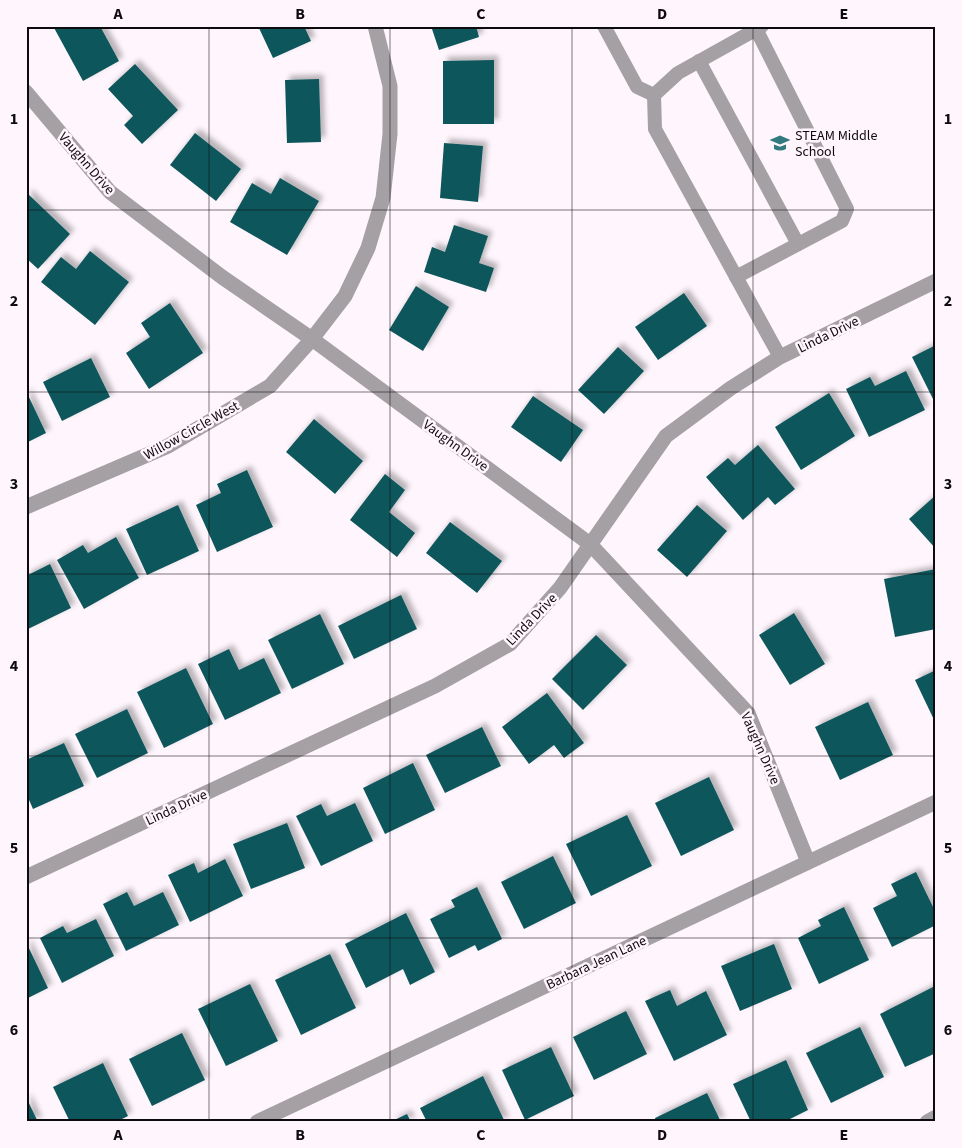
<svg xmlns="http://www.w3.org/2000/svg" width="962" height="1148" font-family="'Source Sans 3',sans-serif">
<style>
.building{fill:#10565b;filter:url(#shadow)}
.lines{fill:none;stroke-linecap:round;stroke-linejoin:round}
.lane{stroke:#a5a0a3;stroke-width:14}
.street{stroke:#a5a0a3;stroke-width:15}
.grid{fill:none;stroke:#0e0b0e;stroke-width:1;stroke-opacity:0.55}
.labels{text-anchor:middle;stroke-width:5;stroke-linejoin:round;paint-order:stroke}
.poi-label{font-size:14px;fill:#0e0b0e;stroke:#fff6fd;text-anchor:start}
.street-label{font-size:14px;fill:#0e0b0e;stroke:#fff6fd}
.neatline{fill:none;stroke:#0e0b0e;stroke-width:2}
.grid-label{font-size:16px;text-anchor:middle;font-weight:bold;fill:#0e0b0e}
</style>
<defs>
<filter id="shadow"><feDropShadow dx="4.5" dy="-4.5" stdDeviation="2.5" flood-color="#0004"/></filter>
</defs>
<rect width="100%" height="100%" fill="#fff6fd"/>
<!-- building -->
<g class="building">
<path d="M 53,26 L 100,26 L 119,61 L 83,81 Z"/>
<path d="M 258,26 L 304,26 L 311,41 L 273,58 Z"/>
<path d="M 431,26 L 476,26 L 479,37 L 439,50 Z"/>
<path d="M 494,60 L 494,124 L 443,124 L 443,61 Z"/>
<path d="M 135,64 L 178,110 L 142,144 L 124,125 L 133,116 L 108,89 Z"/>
<path d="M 319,79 L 321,142 L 287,143 L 285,80 Z"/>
<path d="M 195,133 L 241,169 L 216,201 L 170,165 Z"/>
<path d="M 444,143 L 483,146 L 478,202 L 440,198 Z"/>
<path d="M 280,178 L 319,201 L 287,255 L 230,222 L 252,183 L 271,194 Z"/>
<path d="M 27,193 L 70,234 L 38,269 L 26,258 Z"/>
<path d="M 454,225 L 488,236 L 479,263 L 494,268 L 486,292 L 424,272 L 432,247 L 445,252 Z"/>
<path d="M 90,251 L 129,282 L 95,325 L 41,282 L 61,257 L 76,269 Z"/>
<path d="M 416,286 L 449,307 L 423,351 L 389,330 Z"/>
<path d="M 684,293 L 707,326 L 658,360 L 635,327 Z"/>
<path d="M 170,303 L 203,353 L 149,389 L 126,353 L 150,337 L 141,323 Z"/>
<path d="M 936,345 L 936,405 L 912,357 Z"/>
<path d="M 618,347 L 644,371 L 604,414 L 578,390 Z"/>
<path d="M 91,358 L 110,397 L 62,421 L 43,382 Z"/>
<path d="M 906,371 L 925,410 L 869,437 L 846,389 L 870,377 L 875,386 Z"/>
<path d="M 26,391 L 46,433 L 26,443 Z"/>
<path d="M 829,393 L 855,436 L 801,470 L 775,427 Z"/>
<path d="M 533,396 L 583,430 L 561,462 L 511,427 Z"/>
<path d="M 314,419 L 363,461 L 335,494 L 286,452 Z"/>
<path d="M 758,445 L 795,489 L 775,505 L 768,497 L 743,520 L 706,477 L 728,458 L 735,465 Z"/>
<path d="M 247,470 L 273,527 L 217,552 L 196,505 L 221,493 L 217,484 Z"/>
<path d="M 385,474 L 405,490 L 389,512 L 415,533 L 397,557 L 350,520 Z"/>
<path d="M 936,495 L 936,549 L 909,519 Z"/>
<path d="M 178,505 L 199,551 L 147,575 L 126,529 Z"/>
<path d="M 697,505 L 727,531 L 687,577 L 657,550 Z"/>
<path d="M 450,522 L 502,561 L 477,593 L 426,553 Z"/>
<path d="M 116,537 L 139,578 L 84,609 L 57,560 L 83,545 L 88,553 Z"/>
<path d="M 50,564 L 71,608 L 26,630 L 26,576 Z"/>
<path d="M 936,569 L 936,629 L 895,637 L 884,579 Z"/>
<path d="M 401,595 L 417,629 L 354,659 L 338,626 Z"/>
<path d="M 794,613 L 825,664 L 790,685 L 759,635 Z"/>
<path d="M 320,614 L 344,664 L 292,689 L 268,640 Z"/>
<path d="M 596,635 L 627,665 L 583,710 L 552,679 Z"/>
<path d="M 229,649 L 239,670 L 264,658 L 281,693 L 225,720 L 198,664 Z"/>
<path d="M 186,668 L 213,724 L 164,748 L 137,692 Z"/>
<path d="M 936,670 L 936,724 L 915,680 Z"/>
<path d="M 547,693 L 584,743 L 564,758 L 554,745 L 529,764 L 502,727 Z"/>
<path d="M 868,702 L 893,755 L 840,780 L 815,727 Z"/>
<path d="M 127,709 L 148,753 L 97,778 L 75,734 Z"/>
<path d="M 482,727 L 501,766 L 445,793 L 426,755 Z"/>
<path d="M 64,743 L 84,786 L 33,809 L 26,793 L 26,760 Z"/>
<path d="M 413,763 L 435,810 L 385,834 L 363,788 Z"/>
<path d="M 709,777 L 734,830 L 681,856 L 655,803 Z"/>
<path d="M 355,803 L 373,841 L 321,866 L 296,816 L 321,804 L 327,816 Z"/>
<path d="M 627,815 L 652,866 L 591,896 L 566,844 Z"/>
<path d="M 287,823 L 305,868 L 251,889 L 233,844 Z"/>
<path d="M 553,856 L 576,903 L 524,929 L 501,882 Z"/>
<path d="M 225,859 L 243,896 L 190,922 L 168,875 L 194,863 L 198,873 Z"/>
<path d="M 916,872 L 936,913 L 936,925 L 892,947 L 873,908 L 897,896 L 891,884 Z"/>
<path d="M 477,887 L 502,939 L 478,951 L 475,945 L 449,958 L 430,919 L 455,907 L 451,900 Z"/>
<path d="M 127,892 L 134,906 L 163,892 L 179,925 L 126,951 L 103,904 Z"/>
<path d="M 844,907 L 869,960 L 819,984 L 798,938 L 821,926 L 818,920 Z"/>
<path d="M 406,913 L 435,972 L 410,985 L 403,969 L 366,988 L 345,944 Z"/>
<path d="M 96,919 L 114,956 L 62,983 L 40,938 L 63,926 L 67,933 Z"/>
<path d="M 26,942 L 48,988 L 26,999 Z"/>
<path d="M 774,944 L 792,989 L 740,1011 L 721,966 Z"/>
<path d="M 330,954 L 356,1008 L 301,1035 L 275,980 Z"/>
<path d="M 250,984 L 278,1041 L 226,1066 L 198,1009 Z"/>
<path d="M 933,987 L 936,993 L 936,1053 L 905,1067 L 880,1014 Z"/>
<path d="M 670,990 L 677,1006 L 706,991 L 727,1035 L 674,1061 L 645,1001 Z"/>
<path d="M 626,1011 L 647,1054 L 594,1080 L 573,1037 Z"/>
<path d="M 860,1027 L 884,1077 L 831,1103 L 806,1053 Z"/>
<path d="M 182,1033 L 205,1080 L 152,1106 L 129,1059 Z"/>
<path d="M 551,1047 L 574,1096 L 525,1120 L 502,1070 Z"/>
<path d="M 786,1060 L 808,1110 L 784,1122 L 751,1122 L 733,1084 Z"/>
<path d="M 103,1063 L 128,1116 L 116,1122 L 70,1122 L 53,1087 Z"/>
<path d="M 483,1076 L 505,1122 L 427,1122 L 420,1108 Z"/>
<path d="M 707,1093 L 721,1122 L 656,1122 L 655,1118 Z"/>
<path d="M 26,1097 L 38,1122 L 26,1122 Z"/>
<path d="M 407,1114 L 411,1122 L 390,1122 Z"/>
</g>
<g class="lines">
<!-- lane -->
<g class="lane">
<path d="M 604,26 L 637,87 L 654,95"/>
<path d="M 762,26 L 678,73 L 654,95 L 655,129 L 780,357"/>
<path d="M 699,61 L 798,244"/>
<path d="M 736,277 L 842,221 L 847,209 L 756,29"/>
</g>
<!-- street -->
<g class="street">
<path d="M 26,92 L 110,192 L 222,277 L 312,339 L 590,544 L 748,713 L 808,862"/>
<path d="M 26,507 L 168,446 L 270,386 L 312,339 L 345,296 L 368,248 L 383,198 L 390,134 L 390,86 L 375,26"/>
<path d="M 26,877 L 435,686 L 510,644 L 560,588 L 666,436 L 731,388 L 780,357 L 936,281"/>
<path d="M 257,1122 L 936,802"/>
<path d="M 927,1122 L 936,1117"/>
</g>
</g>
<!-- grid -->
<path class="grid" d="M 209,26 L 209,1122M 390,26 L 390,1122M 572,26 L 572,1122M 753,26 L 753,1122M 26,210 L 936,210M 26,392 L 936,392M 26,574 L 936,574M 26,756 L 936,756M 26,938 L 936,938"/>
<!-- icons -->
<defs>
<g id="school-bare" transform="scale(1.5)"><path d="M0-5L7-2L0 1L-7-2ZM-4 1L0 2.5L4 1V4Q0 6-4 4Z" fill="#317a7f" stroke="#fff6fd" stroke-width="2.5" paint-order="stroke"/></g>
</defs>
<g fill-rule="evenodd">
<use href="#school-bare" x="780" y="143"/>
</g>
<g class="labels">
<!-- poi labels -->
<g class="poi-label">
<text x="795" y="140">STEAM Middle<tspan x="795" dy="16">School</tspan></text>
</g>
<!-- street labels -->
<g class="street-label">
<text transform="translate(87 163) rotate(49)" y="5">Vaughn Drive</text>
<text transform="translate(828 334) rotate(-26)" y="5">Linda Drive</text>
<text transform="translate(191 430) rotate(-29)" y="5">Willow Circle West</text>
<text transform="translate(456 445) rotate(36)" y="5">Vaughn Drive</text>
<text transform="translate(531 619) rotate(-46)" y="5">Linda Drive</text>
<text transform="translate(761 748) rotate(66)" y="5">Vaughn Drive</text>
<text transform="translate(176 807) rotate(-25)" y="5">Linda Drive</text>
<text transform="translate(596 962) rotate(-25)" y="5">Barbara Jean Lane</text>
</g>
</g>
<!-- border -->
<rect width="962" height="1148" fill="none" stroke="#fff6fd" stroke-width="55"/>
<rect x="28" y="28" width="906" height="1092" class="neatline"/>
<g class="grid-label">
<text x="118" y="19">A</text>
<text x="300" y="19">B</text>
<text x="481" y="19">C</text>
<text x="662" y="19">D</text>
<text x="844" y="19">E</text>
<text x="14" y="124">1</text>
<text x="948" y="124">1</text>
<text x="14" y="306">2</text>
<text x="948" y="306">2</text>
<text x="14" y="489">3</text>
<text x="948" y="489">3</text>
<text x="14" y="671">4</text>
<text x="948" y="671">4</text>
<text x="14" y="853">5</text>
<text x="948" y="853">5</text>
<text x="14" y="1035">6</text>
<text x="948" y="1035">6</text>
<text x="118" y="1140">A</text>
<text x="300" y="1140">B</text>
<text x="481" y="1140">C</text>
<text x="662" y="1140">D</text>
<text x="844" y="1140">E</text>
</g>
</svg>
